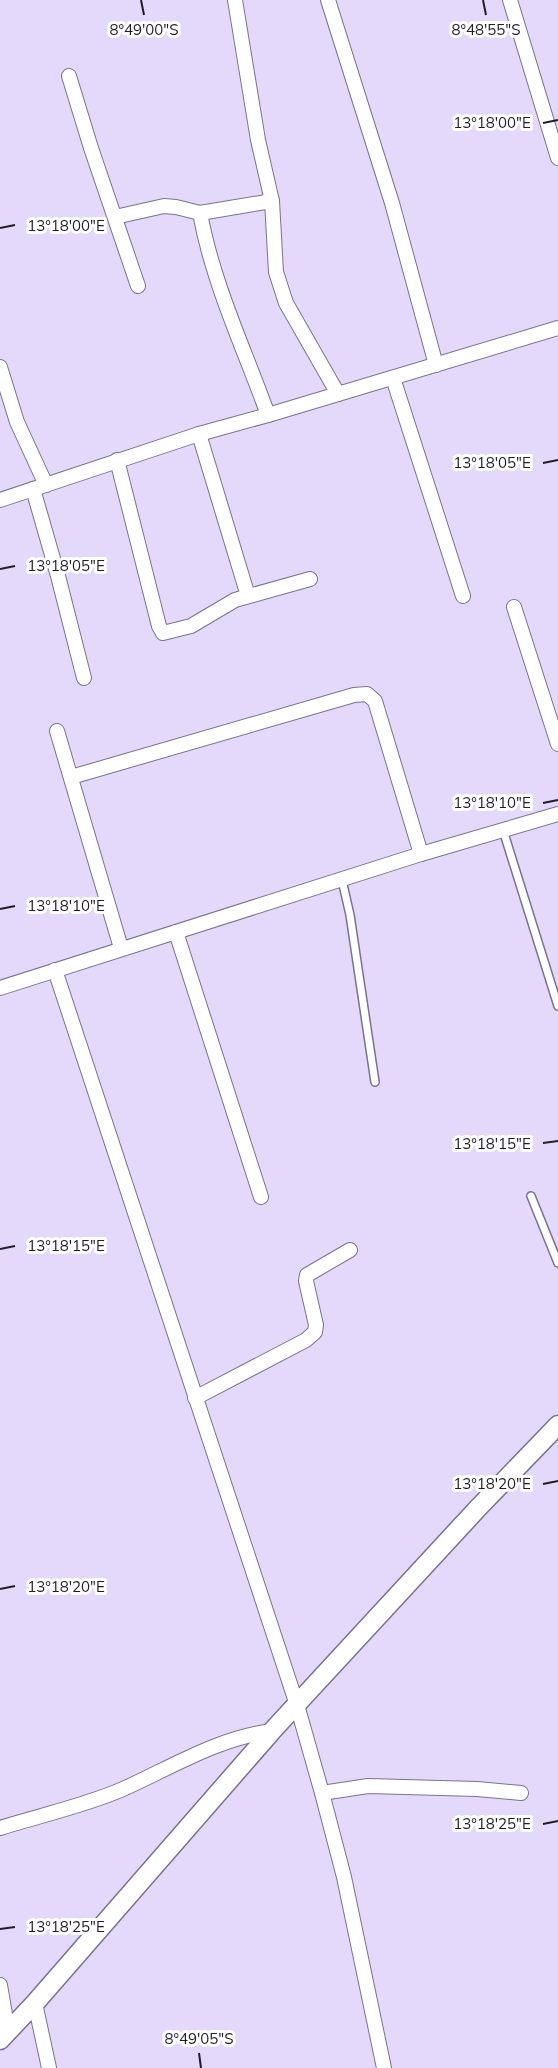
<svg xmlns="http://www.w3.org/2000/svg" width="558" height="2068" font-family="Mulish,sans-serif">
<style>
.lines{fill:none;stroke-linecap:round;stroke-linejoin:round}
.service-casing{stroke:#7c7290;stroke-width:10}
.minor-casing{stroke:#7c7290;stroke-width:16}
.tertiary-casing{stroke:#7c7290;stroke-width:21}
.service{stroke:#fff;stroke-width:7}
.minor{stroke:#fff;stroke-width:14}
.tertiary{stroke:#fff;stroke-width:18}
.ticks{fill:none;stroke:#211d29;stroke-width:2}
.ticks-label{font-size:15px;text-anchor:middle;fill:#211d29;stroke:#fff;stroke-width:6;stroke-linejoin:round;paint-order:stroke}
</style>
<rect width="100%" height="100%" fill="#e4d9fb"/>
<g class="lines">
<!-- service casing -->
<g class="service-casing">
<g id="service">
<path d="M 503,830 L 558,1006"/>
<path d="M 342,880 L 350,915 L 375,1082"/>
<path d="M 531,1196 L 558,1263"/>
</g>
</g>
<!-- minor casing -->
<g class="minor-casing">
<g id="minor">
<path d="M 235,0 L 258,140 L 272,201 L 276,272 L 286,303 L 338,394"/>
<path d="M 328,0 L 392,203 L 436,365"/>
<path d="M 510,0 L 558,158"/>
<path d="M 69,76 L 91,148 L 138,286"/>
<path d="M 200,213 C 213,284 244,348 268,415"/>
<path d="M 115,217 L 164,206 L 176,207 L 200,213 L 272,201"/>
<path d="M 0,367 L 17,422 L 46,485"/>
<path d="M 393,378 L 463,596"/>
<path d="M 199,434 L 248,596"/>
<path d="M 117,460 L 159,626 L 163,633 L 191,626 L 235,600 L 310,579"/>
<path d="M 33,489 L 58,576 L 84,678"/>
<path d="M 0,500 L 199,434 L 268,415 L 558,328"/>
<path d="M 514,607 L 558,744"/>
<path d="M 57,731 L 121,948"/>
<path d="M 71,777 L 354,695 L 367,694 L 375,701 L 421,854"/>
<path d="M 176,932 L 261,1197"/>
<path d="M 55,970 L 297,1705 L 322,1793 L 344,1877 L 384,2068"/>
<path d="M 0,988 L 421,854 L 558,814"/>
<path d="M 195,1398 L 306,1340 L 315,1332 L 316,1325 L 306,1281 L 307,1275 L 350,1250"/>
<path d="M 322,1793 L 368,1786 L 477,1789 L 521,1793"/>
<path d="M 0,1828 C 41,1815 84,1806 123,1789 C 172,1767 218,1738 272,1731"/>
<path d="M 0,1985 L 8,2032"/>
<path d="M 35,2003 L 49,2068"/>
</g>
</g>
<!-- tertiary casing -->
<g class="tertiary-casing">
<path id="tertiary" d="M 0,2040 L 35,2003 L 272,1731 L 478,1508 L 558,1425"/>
</g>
<!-- service -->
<use href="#service" class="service"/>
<!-- minor -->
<use href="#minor" class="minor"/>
<!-- tertiary -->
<use href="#tertiary" class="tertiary"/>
</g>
<!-- ticks -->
<path class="ticks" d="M 141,0 L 144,15M 483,0 L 486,15M 543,123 L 558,120M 0,228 L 15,225M 543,463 L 558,460M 0,569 L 15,566M 543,803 L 558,800M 0,909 L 15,906M 543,1143 L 558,1141M 0,1249 L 15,1246M 543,1484 L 558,1481M 0,1589 L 15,1586M 543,1824 L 558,1821M 0,1929 L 15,1927M 199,2053 L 201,2068"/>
<g class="ticks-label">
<text x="144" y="35">8°49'00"S</text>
<text x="486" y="35">8°48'55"S</text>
<text x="492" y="128">13°18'00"E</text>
<text x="66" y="231">13°18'00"E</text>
<text x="492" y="468">13°18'05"E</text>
<text x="66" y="571">13°18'05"E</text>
<text x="492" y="808">13°18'10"E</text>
<text x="66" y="911">13°18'10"E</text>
<text x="492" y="1149">13°18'15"E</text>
<text x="66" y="1251">13°18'15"E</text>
<text x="492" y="1489">13°18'20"E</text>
<text x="66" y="1592">13°18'20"E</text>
<text x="492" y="1829">13°18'25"E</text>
<text x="66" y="1932">13°18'25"E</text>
<text x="199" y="2044">8°49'05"S</text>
</g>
</svg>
